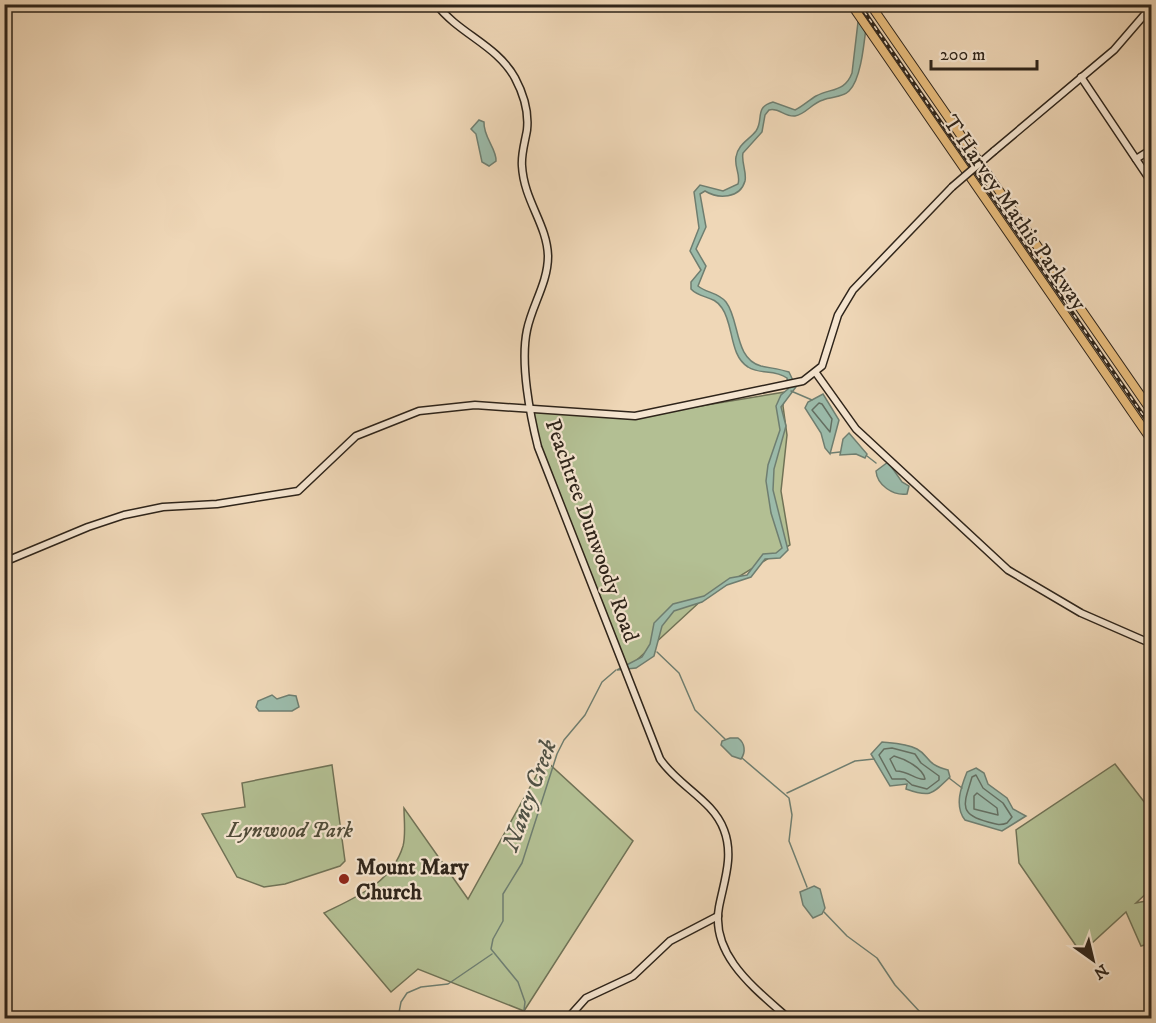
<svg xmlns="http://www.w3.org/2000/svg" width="1156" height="1023" font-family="'IM FELL DW Pica',serif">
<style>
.green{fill:#b3bf93;stroke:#707256;stroke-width:1.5}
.water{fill:#9bbaa9;stroke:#6f7e70;stroke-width:1.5}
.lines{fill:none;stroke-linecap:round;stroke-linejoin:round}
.shore{stroke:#646f62;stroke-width:1.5}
.stream{stroke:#6f7e70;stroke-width:1.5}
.secondary-casing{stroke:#2e241a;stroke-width:9}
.highway-casing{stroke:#2e241a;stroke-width:10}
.secondary{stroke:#f5e5d0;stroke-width:6}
.highway{stroke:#e8bc7c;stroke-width:8}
.rail-casing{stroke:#2e241a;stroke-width:4}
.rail{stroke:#f5e5d0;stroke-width:1.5;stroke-dasharray:4.5;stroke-linecap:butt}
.secondary-bridge-casing{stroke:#2e241a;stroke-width:9;stroke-linecap:butt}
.secondary-bridge{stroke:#f5e5d0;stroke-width:6}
.poi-dot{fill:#8f2418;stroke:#f5e5d0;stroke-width:2}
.labels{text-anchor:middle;stroke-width:4.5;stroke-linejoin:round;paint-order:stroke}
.street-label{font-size:22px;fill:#2e241a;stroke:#f5e5d0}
.park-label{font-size:22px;font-style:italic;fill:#4f4b38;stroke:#f5e5d0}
.poi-label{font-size:22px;font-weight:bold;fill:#2e241a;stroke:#f5e5d0;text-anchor:start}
.water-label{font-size:24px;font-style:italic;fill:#4f5145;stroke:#f5e5d0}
</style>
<rect width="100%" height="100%" fill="#efd7b7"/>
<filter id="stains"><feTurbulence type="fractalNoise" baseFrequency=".00333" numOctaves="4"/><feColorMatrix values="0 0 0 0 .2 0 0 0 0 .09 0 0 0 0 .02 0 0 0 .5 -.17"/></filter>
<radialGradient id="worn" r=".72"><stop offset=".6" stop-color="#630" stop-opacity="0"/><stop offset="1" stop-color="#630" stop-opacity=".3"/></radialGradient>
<!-- green -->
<g class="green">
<path d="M 785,392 L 783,406 L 787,435 L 781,491 L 790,545 L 704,598 L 626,670 L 552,487 L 529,406 L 652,414 Z"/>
<path d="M 545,760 L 633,841 L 524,1011 L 418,969 L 391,992 L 324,913 C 356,897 392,883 403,846 C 406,835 404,820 404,808 L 468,899 Z"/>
<path d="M 1115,764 L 1145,803 L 1151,799 L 1151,889 L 1136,903 L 1151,900 L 1151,943 L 1141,946 L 1126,912 L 1081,953 L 1019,863 L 1016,830 Z"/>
<path d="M 332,765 L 345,861 L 340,866 L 285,884 L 264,887 L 237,877 L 202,814 L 245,807 L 242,783 Z"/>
</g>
<!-- water -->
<g class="water">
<path d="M 860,5 L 869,5 C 865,25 864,77 849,91 C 842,98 832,96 823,100 C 812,103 806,114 795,116 C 784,117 779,107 769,110 L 765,115 L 762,132 L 743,153 C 741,162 747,172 745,181 C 740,199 718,199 705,191 L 700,194 L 706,227 L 696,249 L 706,266 L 698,286 C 706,293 718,292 726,302 C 740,320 734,359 761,366 C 770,368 780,369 789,372 L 796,387 L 781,407 L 786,426 L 774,469 L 773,490 L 788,550 L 780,558 L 765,559 L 751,577 L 727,585 L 702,602 L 674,611 L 662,626 L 654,656 L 636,668 L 617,670 L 642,657 L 650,644 L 654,623 L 673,604 L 704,596 L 730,578 L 747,575 L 763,554 L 776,553 L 782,548 L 771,513 L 766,481 L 768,465 L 780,430 L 776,406 L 781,395 L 788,389 L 787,378 C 774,369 760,375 748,367 C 729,355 734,325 722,308 C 714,295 700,299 691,289 L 691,282 L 701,270 L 690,251 L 699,228 L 694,192 L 700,185 L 723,191 L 738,184 C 741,175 734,167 736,157 C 738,144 749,140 756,131 C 764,120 754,107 773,102 L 795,110 C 803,106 809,100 816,96 C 831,88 845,92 852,73 Z"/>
<path d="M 479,120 L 484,122 C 483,137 497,149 496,161 L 489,166 L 482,162 L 476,134 L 471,129 Z"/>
<path d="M 823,394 L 839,420 L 830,454 L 825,448 L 821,433 L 805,408 L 808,402 Z"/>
<path d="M 849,433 L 867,454 L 865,458 L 856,454 L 840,455 L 843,439 Z"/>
<path d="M 888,462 L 902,482 L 909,486 L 907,494 C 893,496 877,485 876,471 Z"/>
<path d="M 272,695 L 277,699 L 289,695 L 296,696 L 299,707 L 292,711 L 259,711 L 256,707 L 258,701 Z"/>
<path d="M 730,738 L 738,738 C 745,743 746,752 741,759 L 732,756 L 721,745 L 722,741 Z"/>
<path d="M 882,742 C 893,743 906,743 917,749 C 930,756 926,765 948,770 L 950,777 C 932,794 931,798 906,789 L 907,784 L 890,786 L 871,754 Z"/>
<path d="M 976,768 L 984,773 L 988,784 L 1007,798 L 1013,809 L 1026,816 L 1002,831 L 965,820 C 954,806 961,787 967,772 Z"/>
<path d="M 814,886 L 820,889 L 825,908 L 822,914 L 813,918 L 803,905 L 800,892 Z"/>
</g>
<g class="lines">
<!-- shore -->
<g class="shore">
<path d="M 819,403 L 822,404 L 832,419 L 830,432 L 812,410 Z"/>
<path d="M 892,748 L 915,754 L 921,763 L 939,776 L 939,780 L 927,789 L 912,785 L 905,779 L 892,779 L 879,755 L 884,749 Z"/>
<path d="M 894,756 C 905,759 923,768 925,779 C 917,781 909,771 896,771 L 890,759 Z"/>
<path d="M 976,775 L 983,788 L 1003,803 L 1012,817 L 1007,823 C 1000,826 995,824 988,822 C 956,814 965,802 972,777 Z"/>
<path d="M 977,793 L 997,808 L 998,815 L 974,809 L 974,796 Z"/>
</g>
<!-- stream -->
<g class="stream">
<path d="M 791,391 L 812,400"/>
<path d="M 831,453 L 840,452"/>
<path d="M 867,456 L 876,463"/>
<path d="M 657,652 L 679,673 L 695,710 L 725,739"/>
<path d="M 742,758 L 789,798 L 792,815 L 789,841 L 807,887"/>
<path d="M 949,778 L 962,788"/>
<path d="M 787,793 L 855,761 L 874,759"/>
<path d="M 824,912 L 847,936 L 877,958 L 895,985 L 920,1012 L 935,1018 L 956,1015 L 968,1018"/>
<path d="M 398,1018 L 401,1002 L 407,993 L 421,987 L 448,984 L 492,954"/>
<path d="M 523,1018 L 525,1002 L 518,982 L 491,949 L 493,939 L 503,921 L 503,894 L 522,863 L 557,754 L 564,740 L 585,715 L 602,682 L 616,670"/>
</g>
<!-- secondary casing -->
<g class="secondary-casing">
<g id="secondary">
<path d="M 436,4 C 459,34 497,45 515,78 C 523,93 529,112 527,130 C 525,142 521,154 522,166 C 524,201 547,224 548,256 C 548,283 532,305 527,330 C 520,363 530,415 538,447 L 660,759 C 678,786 713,800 724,830 C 734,856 724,881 719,907 C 710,956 757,990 788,1018"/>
<path d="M 1081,77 L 1152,183"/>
<path d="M 994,151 L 1114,50 L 1152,6"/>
<path d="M 1136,159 L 1152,149"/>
<path d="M 816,373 L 856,429 L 1008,570 L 1081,613 L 1152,644"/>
<path d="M 4,562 L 88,527 L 124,515 L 163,507 L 217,504 L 298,491 L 356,436 L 419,411 L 475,405 L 635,416 L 803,381 L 822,366 L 838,315 L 853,290 L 952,187"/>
<path d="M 568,1018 L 586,998 L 633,976 L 670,941 L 718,916"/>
</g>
</g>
<!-- highway casing -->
<g class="highway-casing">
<g id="highway">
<path d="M 851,4 L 1152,441"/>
<path d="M 870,4 L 1152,412"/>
</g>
</g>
<!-- secondary -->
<use href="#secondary" class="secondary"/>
<!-- highway -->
<use href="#highway" class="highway"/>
<!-- rail casing -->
<g class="rail-casing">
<path id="rail" d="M 859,4 L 1152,428"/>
</g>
<!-- rail -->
<use href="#rail" class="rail"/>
<!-- secondary-bridge casing -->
<g class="secondary-bridge-casing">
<path id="secondary-bridge" d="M 952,187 L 994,151"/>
</g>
<!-- secondary-bridge -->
<use href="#secondary-bridge" class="secondary-bridge"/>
</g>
<!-- markers -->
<circle class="poi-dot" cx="344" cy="879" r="6"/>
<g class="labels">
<!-- street labels -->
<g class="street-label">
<text transform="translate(1016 212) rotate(55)" y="8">T Harvey Mathis Parkway</text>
<text transform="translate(593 530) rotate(70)" y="8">Peachtree Dunwoody Road</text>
</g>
<!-- park labels -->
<g class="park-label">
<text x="290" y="837">Lynwood Park</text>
</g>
<!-- poi labels -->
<g class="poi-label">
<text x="356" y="874">Mount Mary<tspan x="356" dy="25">Church</tspan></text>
</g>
<!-- water labels -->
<g class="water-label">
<text transform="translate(529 795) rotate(-70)" y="8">Nancy Creek</text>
</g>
</g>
<!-- margin -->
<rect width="1156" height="1023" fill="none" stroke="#efd7b7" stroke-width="24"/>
<rect x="6" y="6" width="1144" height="1011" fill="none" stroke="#2e241a" stroke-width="3"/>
<rect x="12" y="12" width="1132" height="999" fill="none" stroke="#2e241a" stroke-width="1.5"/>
<!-- north arrow -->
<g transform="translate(1093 960) rotate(146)" stroke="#f5e5d0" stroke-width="4.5" paint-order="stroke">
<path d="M0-4.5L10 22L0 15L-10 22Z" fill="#2e241a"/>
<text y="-9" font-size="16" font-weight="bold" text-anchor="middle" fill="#2e241a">N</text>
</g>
<!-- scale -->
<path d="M931 60v9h106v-9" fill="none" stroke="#2e241a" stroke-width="3"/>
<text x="940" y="60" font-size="18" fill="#2e241a" stroke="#f5e5d0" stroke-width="4.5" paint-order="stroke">200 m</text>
<rect width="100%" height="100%" filter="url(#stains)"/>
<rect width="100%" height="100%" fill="url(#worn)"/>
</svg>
